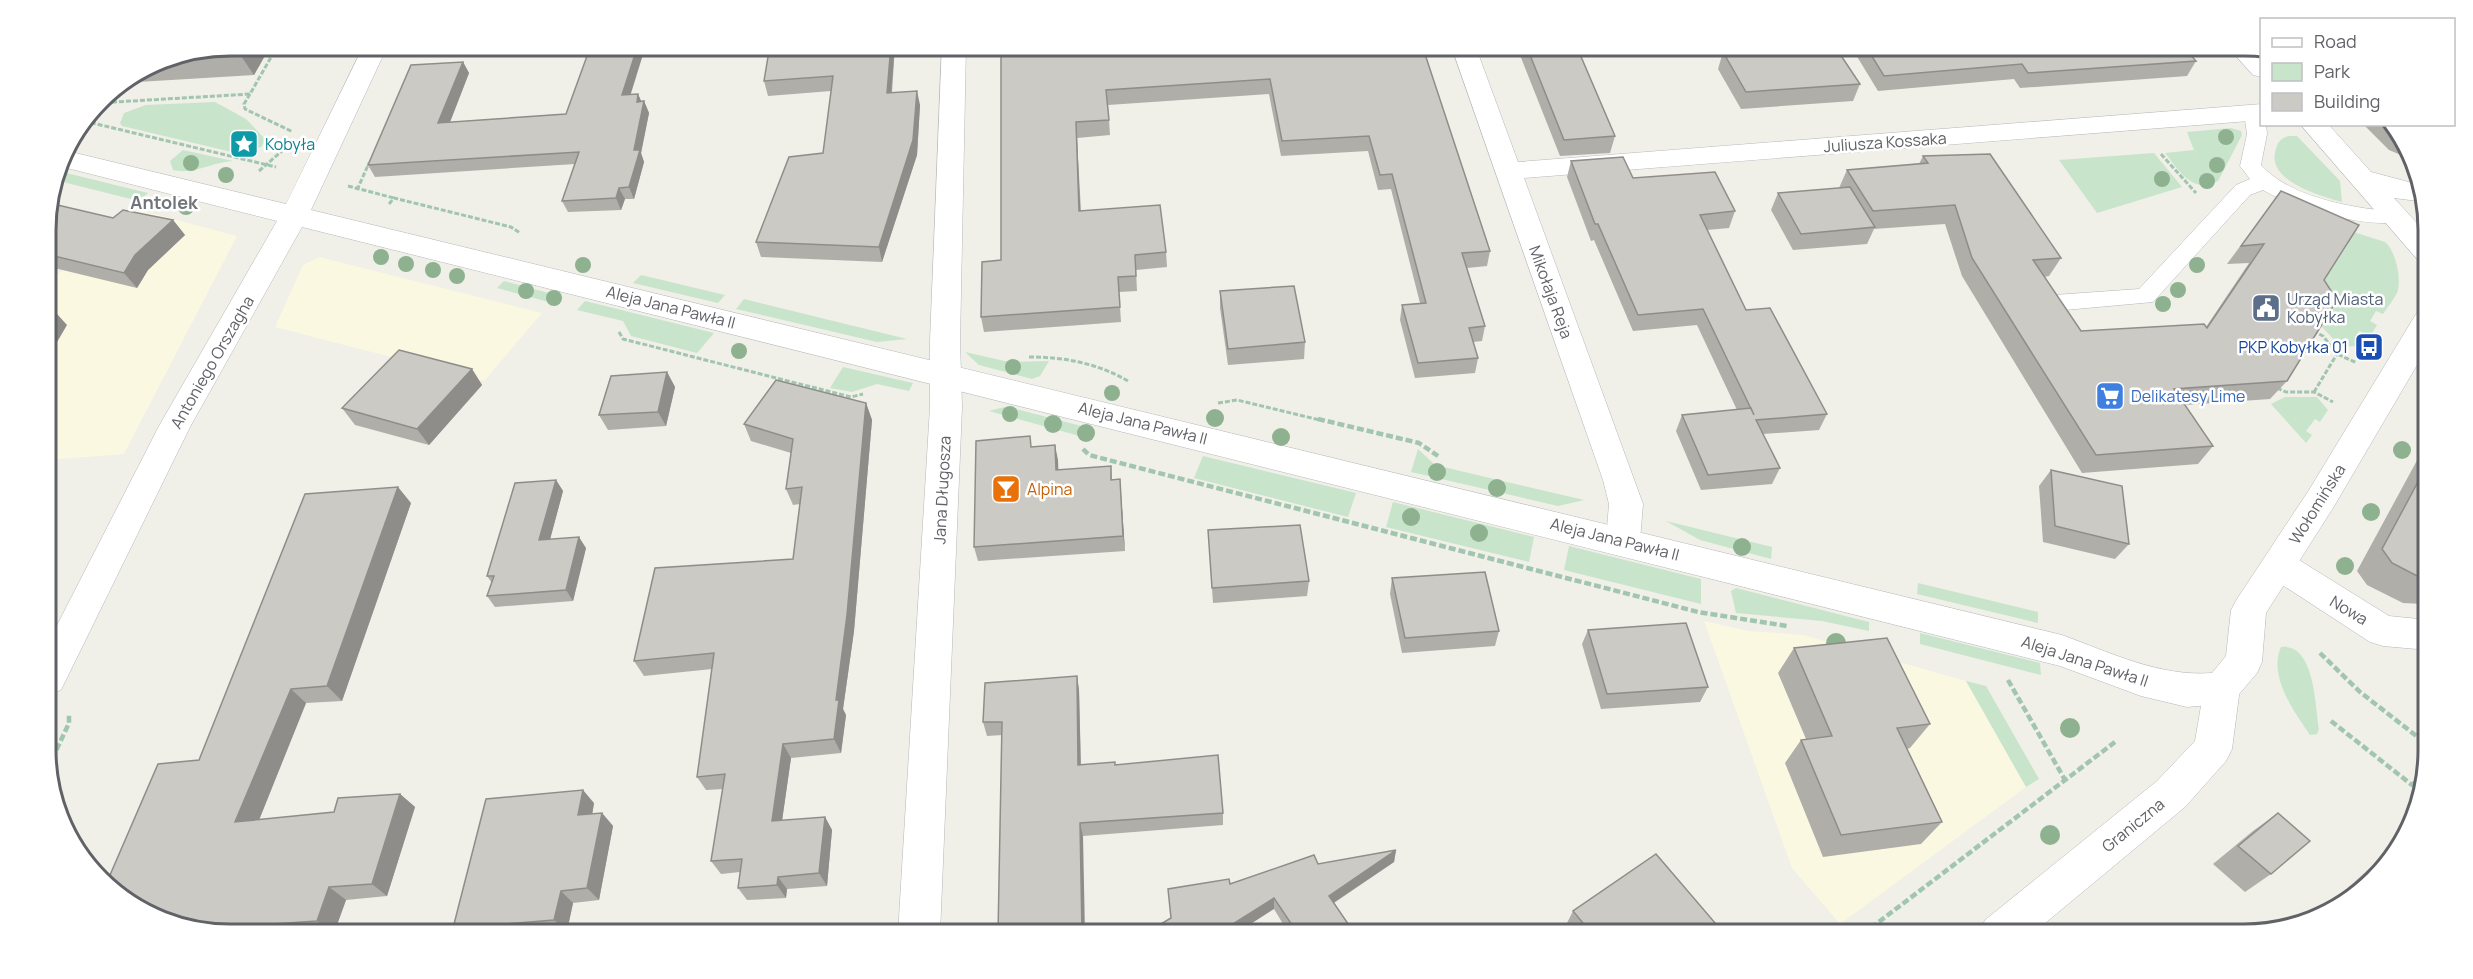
<svg xmlns="http://www.w3.org/2000/svg" width="2473" height="979" font-family="Manrope,sans-serif">
<style>
.commercial{fill:#fbf8e2}
.green{fill:#c8e5cb}
.lines{fill:none;stroke-linecap:round;stroke-linejoin:round}
.service-casing{stroke:#b5b7bb;stroke-width:1}
.minor-casing{stroke:#b5b7bb;stroke-width:1}
.tertiary-casing{stroke:#b5b7bb;stroke-width:1}
.path-far1{stroke:#a1c5af;stroke-width:3;stroke-dasharray:5 2;stroke-linecap:butt}
.path{stroke:#a1c5af;stroke-width:4.5;stroke-dasharray:7 3;stroke-linecap:butt}
.service{fill:#fff;fill-rule:evenodd}
.minor{fill:#fff;fill-rule:evenodd}
.tertiary{fill:#fff;fill-rule:evenodd}
.rail-casing{stroke:#b6b6b7;stroke-width:8}
.rail{stroke:#fff;stroke-width:5;stroke-dasharray:15;stroke-linecap:butt}
.tree{fill:#8eb28f}
.wall{fill:#afaea9}
.shaded-wall{fill:#8f8d8a}
.building{fill:#cccac5;stroke:#8f8d8a;stroke-width:1.5}
.labels{text-anchor:middle;stroke-width:5;stroke-linejoin:round;paint-order:stroke}
.street-label{font-size:16px;fill:#606267;stroke:#fff}
.culture-label{font-size:16px;fill:#0d838f;stroke:#fff;text-anchor:start}
.service-label{font-size:16px;fill:#4e5e75;stroke:#fff;text-anchor:start}
.transit-label{font-size:16px;fill:#164399;stroke:#fff;text-anchor:end}
.shop-label{font-size:16px;fill:#366cbe;stroke:#fff;text-anchor:start}
.food-label{font-size:16px;fill:#c56008;stroke:#fff;text-anchor:start}
.neighbourhood-label{font-size:18px;font-weight:bold;fill:#717479;stroke:#fff}
.rim{fill:none;stroke:#606267;stroke-width:3}
</style>
<rect width="100%" height="100%" fill="#f0efe8"/>
<!-- commercial -->
<g class="commercial">
<path d="M 132,208 L 237,236 L 124,454 L 47,460 L 46,285 Z"/>
<path d="M 319,257 L 542,313 L 484,381 L 275,327 L 303,265 Z"/>
<path d="M 1704,621 L 1748,631 L 1803,635 L 1966,681 L 2026,787 L 1840,924 L 1792,868 Z"/>
</g>
<!-- green -->
<g class="green">
<path d="M 215,102 L 246,119 L 266,140 L 261,147 L 236,153 L 122,126 L 120,123 L 124,113 L 146,105 Z"/>
<path d="M 2231,128 L 2241,131 L 2242,135 L 2218,181 C 2192,195 2179,170 2165,153 L 2194,150 L 2187,132 Z"/>
<path d="M 2289,136 L 2297,136 L 2340,181 L 2342,202 C 2322,196 2269,182 2275,153 C 2277,143 2280,138 2289,136 Z"/>
<path d="M 183,150 L 233,161 C 213,162 192,175 173,170 L 170,161 Z"/>
<path d="M 2154,153 L 2182,187 L 2097,213 L 2059,160 Z"/>
<path d="M 58,171 L 148,193 L 139,201 L 55,180 Z"/>
<path d="M 2338,227 L 2385,242 C 2396,251 2402,280 2397,293 C 2393,300 2388,307 2383,314 L 2376,311 L 2370,321 L 2377,325 L 2370,336 L 2359,331 L 2355,337 L 2366,343 L 2361,350 L 2355,346 L 2341,347 L 2321,326 L 2325,319 L 2313,299 L 2348,244 L 2332,236 Z"/>
<path d="M 641,275 L 725,295 L 718,303 L 633,283 Z"/>
<path d="M 504,281 L 563,297 L 556,304 L 497,288 Z"/>
<path d="M 744,299 L 907,339 L 877,342 L 736,309 Z"/>
<path d="M 585,301 L 714,333 L 697,353 L 631,336 L 623,321 L 577,310 Z"/>
<path d="M 965,352 L 1009,362 L 1049,361 L 1040,376 L 1032,379 L 979,365 Z"/>
<path d="M 843,367 L 913,383 L 909,391 L 877,384 L 852,392 L 830,388 Z"/>
<path d="M 2285,397 L 2317,397 L 2328,410 L 2320,422 L 2315,419 L 2306,431 L 2312,435 L 2306,443 L 2271,404 Z"/>
<path d="M 1005,407 L 1012,408 L 1093,429 L 1087,438 L 989,411 Z"/>
<path d="M 1418,449 L 1435,465 L 1584,500 L 1558,506 L 1411,472 Z"/>
<path d="M 1203,456 L 1356,493 L 1348,517 L 1194,478 Z"/>
<path d="M 1393,502 L 1534,537 L 1529,562 L 1386,527 Z"/>
<path d="M 1666,521 L 1772,547 L 1771,559 L 1700,540 Z"/>
<path d="M 1569,546 L 1701,579 L 1701,604 L 1564,570 Z"/>
<path d="M 1918,583 L 2038,612 L 2038,623 L 1917,594 Z"/>
<path d="M 1736,588 L 1869,622 L 1869,631 L 1822,621 L 1736,613 L 1731,591 Z"/>
<path d="M 1920,633 L 2040,663 L 2041,675 L 1920,644 Z"/>
<path d="M 2281,647 C 2315,643 2315,705 2319,729 L 2317,734 L 2310,735 C 2294,711 2268,677 2281,647 Z"/>
<path d="M 1966,681 L 1986,686 L 2039,779 L 2026,787 Z"/>
</g>
<g class="lines">
<!-- service casing -->
<g class="service-casing">
<path id="service" d="M 2254,107 L 2262,109 L 2262,124 L 2266,124 L 2267,134 L 2261,165 C 2286,192 2327,202 2363,208 C 2376,211 2391,207 2405,211 L 2408,216 L 2405,221 C 2371,230 2292,208 2263,190 L 2250,195 L 2153,302 L 2054,311 L 2046,309 L 2043,303 L 2046,297 L 2054,295 L 2139,289 L 2236,185 L 2250,179 L 2240,166 L 2247,134 L 2244,113 L 2247,109 Z"/>
</g>
<!-- minor casing -->
<g class="minor-casing">
<g id="minor">
<path d="M 942,45 L 966,45 L 960,341 L 962,407 L 940,934 L 898,934 L 930,407 L 930,341 Z"/>
<path d="M 1451,45 L 1475,45 L 1518,162 L 2262,104 L 2262,120 L 1524,178 L 1643,504 L 1640,540 L 1635,550 L 1623,554 L 1611,550 L 1606,540 L 1609,504 L 1603,480 Z"/>
<path d="M 2226,45 L 2253,47 L 2262,55 L 2262,77 L 2253,75 Z"/>
<path d="M 2300,124 L 2328,124 L 2371,172 L 2420,185 L 2426,202 L 2394,198 L 2426,233 L 2427,262 L 2417,259 Z"/>
<path d="M 2279,551 L 2291,555 L 2389,616 L 2428,620 L 2428,650 L 2383,646 L 2370,642 L 2267,575 L 2262,565 L 2267,555 Z"/>
<path d="M 2222,672 L 2235,677 L 2240,688 L 2232,749 L 2226,761 L 2185,807 L 2032,934 L 1979,934 L 1985,920 L 2157,781 L 2195,741 L 2204,688 L 2209,677 Z"/>
</g>
</g>
<!-- tertiary casing -->
<g class="tertiary-casing">
<path id="tertiary" d="M 364,45 L 388,45 L 311,210 L 2062,635 C 2111,653 2160,677 2212,673 L 2226,656 L 2231,610 L 2237,599 L 2309,490 L 2416,314 L 2427,311 L 2427,348 L 2333,508 L 2266,613 L 2262,662 L 2257,673 L 2235,699 L 2222,704 L 2187,707 L 2141,696 L 2060,666 L 302,227 L 190,427 L 61,690 L 48,695 L 48,643 L 159,426 L 277,221 L 59,166 L 63,150 L 286,204 Z"/>
</g>
<!-- path-far1 -->
<g class="path-far1">
<path d="M 250,94 L 244,104 L 245,109 L 293,132"/>
<path d="M 98,103 L 250,94 L 278,45"/>
<path d="M 84,121 L 276,167"/>
<path d="M 2161,154 L 2196,193"/>
<path d="M 259,171 L 283,150"/>
<path d="M 348,186 L 394,198"/>
<path d="M 357,190 L 369,163"/>
<path d="M 389,204 L 394,198 L 511,227 L 520,233"/>
<path d="M 2313,331 L 2323,336 L 2337,354 L 2357,363"/>
<path d="M 619,332 L 623,339 L 851,397 L 863,394"/>
<path d="M 1029,357 C 1064,357 1097,363 1128,381"/>
<path d="M 2277,388 L 2286,392 L 2314,392 L 2333,402"/>
<path d="M 2314,392 L 2337,354"/>
<path d="M 1218,403 L 1237,400 L 1324,421"/>
</g>
<!-- path -->
<g class="path">
<path d="M 1318,419 L 1419,443 L 1438,456"/>
<path d="M 1083,449 L 1089,455 L 1698,612 L 1787,626"/>
<path d="M 2320,653 L 2360,692 L 2428,745"/>
<path d="M 2008,680 L 2065,780"/>
<path d="M 2331,721 L 2412,785 L 2424,775"/>
<path d="M 48,768 L 69,723 L 69,713"/>
<path d="M 1863,934 L 2115,742"/>
</g>
<!-- service -->
<use href="#service" class="service"/>
<!-- minor -->
<use href="#minor" class="minor"/>
<!-- tertiary -->
<use href="#tertiary" class="tertiary"/>
<!-- rail casing -->
<g class="rail-casing">
<path id="rail" d="M 2327,912 L 2397,849"/>
</g>
<!-- rail -->
<use href="#rail" class="rail"/>
</g>
<!-- trees -->
<g class="tree">
<circle cx="2226" cy="137" r="8"/>
<circle cx="191" cy="163" r="8"/>
<circle cx="2217" cy="165" r="8"/>
<circle cx="226" cy="175" r="8"/>
<circle cx="2162" cy="179" r="8"/>
<circle cx="2207" cy="181" r="8"/>
<circle cx="186" cy="207" r="8"/>
<circle cx="381" cy="257" r="8"/>
<circle cx="406" cy="264" r="8"/>
<circle cx="583" cy="265" r="8"/>
<circle cx="2197" cy="265" r="8"/>
<circle cx="433" cy="270" r="8"/>
<circle cx="457" cy="276" r="8"/>
<circle cx="2178" cy="290" r="8"/>
<circle cx="526" cy="291" r="8"/>
<circle cx="554" cy="298" r="8"/>
<circle cx="2163" cy="304" r="8"/>
<circle cx="739" cy="351" r="8"/>
<circle cx="1013" cy="367" r="8"/>
<circle cx="1112" cy="393" r="8"/>
<circle cx="1010" cy="414" r="8"/>
<circle cx="1215" cy="418" r="9"/>
<circle cx="1053" cy="424" r="9"/>
<circle cx="1086" cy="433" r="9"/>
<circle cx="1281" cy="437" r="9"/>
<circle cx="2402" cy="450" r="9"/>
<circle cx="1437" cy="472" r="9"/>
<circle cx="1497" cy="488" r="9"/>
<circle cx="2371" cy="512" r="9"/>
<circle cx="1411" cy="517" r="9"/>
<circle cx="1479" cy="533" r="9"/>
<circle cx="1742" cy="547" r="9"/>
<circle cx="2345" cy="566" r="9"/>
<circle cx="1836" cy="643" r="10"/>
<circle cx="2070" cy="728" r="10"/>
<circle cx="2050" cy="835" r="10"/>
</g>
<!-- wall -->
<g class="wall">
<path d="M 229,45 L 271,45 L 254,75 L 121,83 L 159,59 Z"/>
<path d="M 770,45 L 895,45 L 892,93 L 920,105 L 917,155 L 882,262 L 761,257 L 756,242 L 823,153 L 831,91 L 768,96 L 764,81 Z"/>
<path d="M 1001,45 L 1422,45 L 1490,251 L 1487,266 L 1467,268 L 1485,326 L 1482,341 L 1473,342 L 1478,358 L 1475,373 L 1415,378 L 1400,320 L 1402,305 L 1420,303 L 1391,189 L 1378,190 L 1368,151 L 1281,156 L 1269,94 L 1108,105 L 1110,135 L 1077,138 L 1081,211 L 1166,252 L 1167,267 L 1136,270 L 1137,291 L 1119,292 L 1121,322 L 984,332 L 981,317 L 1001,260 Z"/>
<path d="M 1516,45 L 1576,45 L 1615,136 L 1610,153 L 1560,156 Z"/>
<path d="M 1850,45 L 2182,45 L 2196,61 L 2187,76 L 2020,88 L 2014,79 L 1878,91 Z"/>
<path d="M 1723,52 L 1860,84 L 1853,101 L 1741,109 L 1718,69 Z"/>
<path d="M 463,62 L 469,73 L 450,122 L 566,114 L 631,94 L 638,94 L 641,102 L 644,101 L 649,113 L 641,153 L 644,162 L 634,199 L 625,199 L 621,210 L 568,212 L 562,201 L 575,164 L 375,177 L 368,165 Z"/>
<path d="M 2363,124 L 2394,124 L 2409,148 L 2413,160 L 2389,150 Z"/>
<path d="M 1923,156 L 2061,258 L 2049,276 L 2044,277 L 2081,331 L 2206,327 L 2249,263 L 2227,264 L 2281,191 L 2324,280 L 2287,381 L 2270,399 L 2185,405 L 2213,446 L 2198,464 L 2082,473 L 1962,276 L 1945,224 L 1874,229 L 1867,244 L 1793,250 L 1771,210 L 1778,193 L 1839,188 L 1847,170 L 1919,164 Z"/>
<path d="M 1571,161 L 1633,178 L 1735,211 L 1729,228 L 1707,230 L 1746,310 L 1827,414 L 1819,430 L 1763,434 L 1780,468 L 1772,484 L 1701,490 L 1676,431 L 1682,415 L 1737,410 L 1697,325 L 1633,331 L 1594,240 L 1591,241 L 1567,177 Z"/>
<path d="M 45,217 L 173,220 L 185,235 L 148,270 L 137,288 L 46,266 Z"/>
<path d="M 1220,291 L 1305,342 L 1304,359 L 1228,365 L 1220,308 Z"/>
<path d="M 472,369 L 482,385 L 429,445 L 355,425 L 342,408 Z"/>
<path d="M 667,372 L 675,387 L 666,426 L 608,430 L 599,415 Z"/>
<path d="M 866,403 L 872,420 L 854,631 L 843,709 L 846,715 L 841,753 L 791,758 L 782,821 L 825,817 L 832,830 L 827,886 L 787,889 L 786,898 L 747,900 L 738,888 L 740,872 L 721,874 L 711,861 L 723,789 L 706,790 L 697,777 L 712,669 L 644,676 L 634,661 L 793,559 L 800,504 L 793,505 L 786,489 L 791,453 L 751,441 L 744,424 Z"/>
<path d="M 2427,442 L 2428,602 L 2424,604 L 2403,603 L 2367,585 L 2357,571 Z"/>
<path d="M 1055,445 L 1058,470 L 1111,466 L 1112,480 L 1120,479 L 1125,551 L 978,561 L 974,547 L 1032,447 Z"/>
<path d="M 2051,470 L 2129,544 L 2115,559 L 2043,542 L 2039,486 Z"/>
<path d="M 556,480 L 563,491 L 550,539 L 586,548 L 573,601 L 495,607 L 487,596 L 492,583 L 487,576 Z"/>
<path d="M 411,503 L 342,701 L 306,703 L 259,820 L 334,812 L 400,794 L 415,807 L 387,896 L 346,900 L 334,933 L 317,934 L 229,934 L 199,760 Z"/>
<path d="M 1208,530 L 1309,581 L 1307,596 L 1213,603 Z"/>
<path d="M 1392,578 L 1499,631 L 1495,646 L 1402,653 L 1390,594 Z"/>
<path d="M 1588,630 L 1708,687 L 1700,702 L 1601,709 L 1582,644 Z"/>
<path d="M 1794,648 L 1930,724 L 1910,748 L 1907,749 L 1942,822 L 1921,844 L 1823,857 L 1785,763 L 1801,740 L 1806,739 L 1778,673 Z"/>
<path d="M 1077,676 L 1079,690 L 1081,765 L 1115,765 L 1223,813 L 1223,825 L 1083,836 L 1002,735 L 987,736 L 983,722 Z"/>
<path d="M 594,803 L 592,814 L 602,813 L 613,826 L 599,900 L 573,903 L 567,931 L 537,934 L 460,934 L 453,928 Z"/>
<path d="M 2278,813 L 2271,874 L 2245,892 L 2213,864 L 2253,831 Z"/>
<path d="M 1396,850 L 1394,862 L 1334,903 L 1355,934 L 1289,934 L 1274,909 L 1230,884 L 1318,864 Z"/>
<path d="M 1573,911 L 1708,934 L 1576,934 L 1567,923 Z"/>
</g>
<!-- shaded-wall -->
<g class="shaded-wall">
<path d="M 247,45 L 271,45 L 254,75 L 241,56 Z"/>
<path d="M 638,45 L 646,45 L 627,106 L 622,95 Z"/>
<path d="M 891,45 L 895,45 L 890,108 L 887,93 Z"/>
<path d="M 463,62 L 469,73 L 445,135 L 438,123 Z"/>
<path d="M 917,91 L 920,105 L 917,155 L 882,262 L 879,247 Z"/>
<path d="M 638,94 L 643,105 L 637,102 Z"/>
<path d="M 644,101 L 649,113 L 641,153 L 644,162 L 634,199 L 629,187 L 634,150 Z"/>
<path d="M 1076,122 L 1077,138 L 1081,226 L 1079,211 Z"/>
<path d="M 619,188 L 625,199 L 621,210 L 616,198 Z"/>
<path d="M 173,220 L 185,235 L 148,270 L 137,288 L 124,273 L 135,255 Z"/>
<path d="M 48,304 L 67,325 L 46,361 L 46,307 Z"/>
<path d="M 472,369 L 482,385 L 429,445 L 417,429 Z"/>
<path d="M 667,372 L 675,387 L 666,426 L 658,412 Z"/>
<path d="M 866,403 L 872,420 L 854,631 L 843,709 L 846,715 L 841,753 L 834,739 L 836,700 Z"/>
<path d="M 1055,445 L 1058,460 L 1059,485 L 1056,470 Z"/>
<path d="M 1120,479 L 1121,494 L 1125,551 L 1123,536 Z"/>
<path d="M 556,480 L 563,491 L 547,551 L 539,540 Z"/>
<path d="M 398,487 L 411,503 L 342,701 L 327,686 Z"/>
<path d="M 579,537 L 586,548 L 573,601 L 566,590 Z"/>
<path d="M 47,562 L 54,568 L 47,580 Z"/>
<path d="M 1077,676 L 1079,690 L 1081,778 L 1078,765 Z"/>
<path d="M 291,689 L 306,703 L 253,835 L 235,822 Z"/>
<path d="M 783,744 L 791,758 L 780,835 L 772,821 Z"/>
<path d="M 583,790 L 594,803 L 590,828 L 578,815 Z"/>
<path d="M 400,794 L 415,807 L 387,896 L 372,884 Z"/>
<path d="M 602,813 L 613,826 L 599,900 L 587,888 Z"/>
<path d="M 825,817 L 832,830 L 827,886 L 819,873 Z"/>
<path d="M 1080,823 L 1083,836 L 1085,934 L 1082,934 Z"/>
<path d="M 1396,850 L 1394,862 L 1327,907 L 1329,896 Z"/>
<path d="M 778,877 L 787,889 L 786,898 L 777,885 Z"/>
<path d="M 329,887 L 346,900 L 334,933 L 317,921 Z"/>
<path d="M 561,891 L 573,903 L 567,931 L 554,920 Z"/>
<path d="M 1274,898 L 1274,909 L 1235,934 L 1217,934 Z"/>
<path d="M 1716,924 L 1708,934 L 1702,934 Z"/>
<path d="M 229,927 L 240,934 L 226,934 Z"/>
</g>
<!-- building -->
<g class="building">
<path d="M 229,45 L 247,45 L 241,56 L 156,61 L 159,59 Z"/>
<path d="M 591,45 L 638,45 L 622,95 L 638,94 L 637,102 L 644,101 L 634,150 L 640,150 L 629,187 L 619,188 L 616,198 L 562,201 L 579,152 L 368,165 L 411,65 L 463,62 L 438,123 L 566,114 Z"/>
<path d="M 770,45 L 891,45 L 887,93 L 917,91 L 913,140 L 879,247 L 756,242 L 789,157 L 823,153 L 833,76 L 764,81 Z"/>
<path d="M 1001,45 L 1422,45 L 1490,251 L 1462,253 L 1485,326 L 1469,328 L 1478,358 L 1418,363 L 1402,305 L 1426,303 L 1392,174 L 1380,175 L 1369,136 L 1282,141 L 1270,79 L 1106,90 L 1109,120 L 1076,122 L 1079,211 L 1160,205 L 1166,252 L 1135,255 L 1136,276 L 1118,277 L 1120,307 L 981,317 L 982,262 L 1001,260 Z"/>
<path d="M 1526,45 L 1576,45 L 1615,136 L 1564,140 Z"/>
<path d="M 1834,45 L 1860,84 L 1746,92 L 1723,52 Z"/>
<path d="M 1865,45 L 2182,45 L 2196,61 L 2028,73 L 2022,64 L 1884,76 Z"/>
<path d="M 1990,154 L 2061,258 L 2033,260 L 2081,331 L 2204,324 L 2207,328 L 2264,244 L 2241,246 L 2281,191 L 2359,225 L 2324,280 L 2337,300 L 2287,381 L 2174,389 L 2213,446 L 2096,455 L 1972,258 L 1955,205 L 1873,211 L 1847,170 L 1928,163 L 1923,156 Z"/>
<path d="M 1623,157 L 1633,178 L 1715,172 L 1735,211 L 1700,215 L 1746,310 L 1770,308 L 1827,414 L 1756,420 L 1780,468 L 1708,475 L 1682,415 L 1751,408 L 1754,415 L 1703,309 L 1638,315 L 1598,224 L 1595,224 L 1571,161 Z"/>
<path d="M 1850,187 L 1875,227 L 1801,234 L 1778,193 Z"/>
<path d="M 49,203 L 113,218 L 123,210 L 173,220 L 135,255 L 124,273 L 46,254 L 45,217 Z"/>
<path d="M 1294,286 L 1305,342 L 1228,349 L 1220,291 Z"/>
<path d="M 399,350 L 472,369 L 417,429 L 342,408 Z"/>
<path d="M 667,372 L 658,412 L 599,415 L 611,376 Z"/>
<path d="M 776,380 L 866,403 L 847,615 L 836,700 L 839,700 L 834,739 L 783,744 L 772,821 L 825,817 L 819,873 L 778,877 L 777,885 L 738,888 L 742,859 L 711,861 L 725,774 L 697,777 L 714,653 L 634,661 L 655,568 L 793,559 L 802,487 L 786,489 L 793,439 L 744,424 Z"/>
<path d="M 1030,436 L 1031,447 L 1055,445 L 1056,470 L 1111,466 L 1111,480 L 1120,479 L 1123,536 L 974,547 L 976,441 Z"/>
<path d="M 2427,465 L 2427,581 L 2392,563 L 2382,549 Z"/>
<path d="M 2051,470 L 2122,486 L 2129,544 L 2055,526 Z"/>
<path d="M 556,480 L 539,540 L 579,537 L 566,590 L 487,596 L 494,576 L 487,576 L 515,483 Z"/>
<path d="M 398,487 L 327,686 L 291,689 L 235,822 L 334,812 L 338,798 L 400,794 L 372,884 L 329,887 L 317,921 L 229,927 L 226,934 L 170,924 L 107,882 L 158,764 L 199,760 L 305,494 Z"/>
<path d="M 1300,525 L 1309,581 L 1212,588 L 1208,530 Z"/>
<path d="M 1485,572 L 1499,631 L 1405,638 L 1392,578 Z"/>
<path d="M 1686,623 L 1708,687 L 1607,694 L 1588,630 Z"/>
<path d="M 1887,638 L 1930,724 L 1897,728 L 1942,822 L 1841,835 L 1801,740 L 1832,736 L 1794,648 Z"/>
<path d="M 1077,676 L 1078,765 L 1115,762 L 1115,765 L 1218,755 L 1223,813 L 1080,823 L 1082,934 L 998,934 L 1002,722 L 983,722 L 985,683 Z"/>
<path d="M 583,790 L 578,815 L 602,813 L 587,888 L 561,891 L 554,920 L 453,928 L 486,799 Z"/>
<path d="M 2278,813 L 2310,841 L 2271,874 L 2238,846 Z"/>
<path d="M 1396,850 L 1329,896 L 1355,934 L 1298,934 L 1274,898 L 1217,934 L 1144,934 L 1171,918 L 1168,889 L 1229,879 L 1230,884 L 1314,855 L 1318,864 Z"/>
<path d="M 1656,854 L 1716,924 L 1702,934 L 1592,934 L 1573,911 Z"/>
</g>
<!-- icons -->
<defs>
<g id="sight-square" transform="scale(1.5)"><rect x="-9" y="-9" width="18" height="18" rx="4" fill="#0f9aa8" stroke="#fff"/><path d="M0-6L1.8-2.2L6-1.7L2.9 1.2L3.7 5.4L0 3.3L-3.7 5.4L-2.9 1.2L-6-1.7L-1.8-2.2Z" fill="#fff"/></g>
<g id="civic-square" transform="scale(1.5)"><rect x="-9" y="-9" width="18" height="18" rx="4" fill="#5c6f8a" stroke="#fff"/><path d="M-.6-6.5H3V-4.5H.6V-3L4-1V1h2V6H-6V1h2V-1L-.6-3ZM-1.2 2.5V6h2.4V2.5Z" fill="#fff"/></g>
<g id="bus-square" transform="scale(1.5)"><rect x="-9" y="-9" width="18" height="18" rx="4" fill="#1a4fb4" stroke="#fff"/><path d="M-5-6H5V4H4V6H2V4H-2V6H-4V4H-5ZM-3.5-4V0h7V-4ZM-3.5 1.2v1.5H-2V1.2ZM2 1.2v1.5H3.5V1.2Z" fill="#fff"/></g>
<g id="supermarket-square" transform="scale(1.5)"><rect x="-9" y="-9" width="18" height="18" rx="4" fill="#3f7fe0" stroke="#fff"/><path d="M-6-5.5h2.5l.6 2H6L4.5 2H-2.5L-4.4-4H-6ZM-1.5 3.2a1.3 1.3 0 1 0 .1 0ZM3 3.2a1.3 1.3 0 1 0 .1 0Z" fill="#fff"/></g>
<g id="bar-square" transform="scale(1.5)"><rect x="-9" y="-9" width="18" height="18" rx="4" fill="#e8710a" stroke="#fff"/><path d="M-6-5H6L.8 .8V4.5H3.5V6h-7V4.5H-.8V.8Z" fill="#fff"/></g>
</defs>
<g fill-rule="evenodd">
<use href="#sight-square" x="244" y="144"/>
<use href="#civic-square" x="2266" y="308"/>
<use href="#bus-square" x="2369" y="347"/>
<use href="#supermarket-square" x="2110" y="396"/>
<use href="#bar-square" x="1006" y="489"/>
</g>
<g class="labels">
<!-- street labels -->
<g class="street-label">
<text transform="translate(1885 142) rotate(-4)" y="6">Juliusza Kossaka</text>
<text transform="translate(1551 292) rotate(70)" y="6">Mikołaja Reja</text>
<text transform="translate(671 307) rotate(14)" y="6">Aleja Jana Pawła II</text>
<text transform="translate(212 362) rotate(-60)" y="6">Antoniego Orszagha</text>
<text transform="translate(1143 423) rotate(14)" y="6">Aleja Jana Pawła II</text>
<text transform="translate(942 490) rotate(-87)" y="6">Jana Długosza</text>
<text transform="translate(2317 504) rotate(-58)" y="6">Wołomińska</text>
<text transform="translate(1615 539) rotate(14)" y="6">Aleja Jana Pawła II</text>
<text transform="translate(2349 610) rotate(31)" y="6">Nowa</text>
<text transform="translate(2085 661) rotate(18)" y="6">Aleja Jana Pawła II</text>
<text transform="translate(2133 825) rotate(-39)" y="6">Graniczna</text>
</g>
<!-- culture labels -->
<g class="culture-label">
<text x="265" y="150">Kobyła</text>
</g>
<!-- service labels -->
<g class="service-label">
<text x="2287" y="305">Urząd Miasta<tspan x="2287" dy="18">Kobyłka</tspan></text>
</g>
<!-- transit labels -->
<g class="transit-label">
<text x="2348" y="353">PKP Kobyłka 01</text>
</g>
<!-- shop labels -->
<g class="shop-label">
<text x="2131" y="402">Delikatesy Lime</text>
</g>
<!-- food labels -->
<g class="food-label">
<text x="1027" y="495">Alpina</text>
</g>
<!-- neighbourhood labels -->
<g class="neighbourhood-label">
<text x="164" y="209">Antolek</text>
</g>
</g>
<!-- crop -->
<path d="M0 0H2473V979H0ZM230 56H2244A174 174 0 0 1 2418 230V750A174 174 0 0 1 2244 924H230A174 174 0 0 1 56 750V230A174 174 0 0 1 230 56Z" fill="#fff" fill-rule="evenodd"/>
<path class="rim" d="M230 56H2244A174 174 0 0 1 2418 230V750A174 174 0 0 1 2244 924H230A174 174 0 0 1 56 750V230A174 174 0 0 1 230 56Z"/>
<!-- legend -->
<rect x="2260" y="18" width="195" height="108" fill="#ffffff" stroke="#bfc0c2" stroke-width="1.5"/>
<rect x="2272" y="38" width="30" height="9" fill="#ffffff" stroke="#bfc0c2" stroke-width="1.5"/>
<text x="2314" y="48" font-size="18" fill="#606267">Road</text>
<rect x="2272" y="63" width="30" height="18" fill="#c8e5cb" stroke="#bfc0c2" stroke-width="1.5"/>
<text x="2314" y="78" font-size="18" fill="#606267">Park</text>
<rect x="2272" y="93" width="30" height="18" fill="#cccac5" stroke="#bfc0c2" stroke-width="1.5"/>
<text x="2314" y="108" font-size="18" fill="#606267">Building</text>
</svg>
